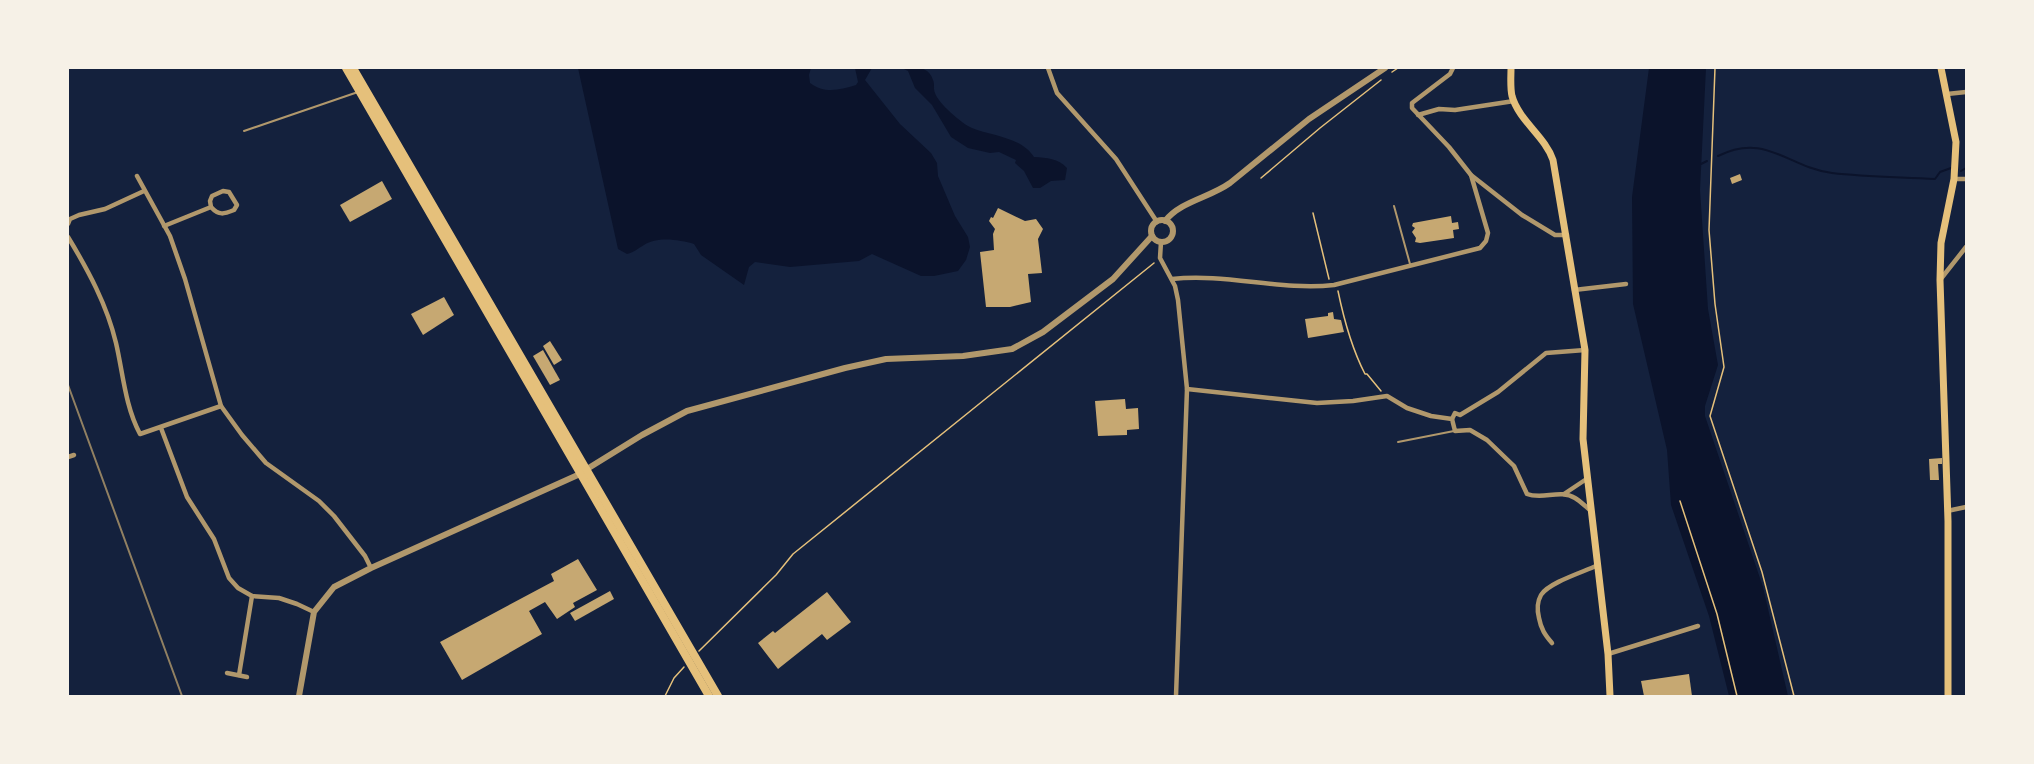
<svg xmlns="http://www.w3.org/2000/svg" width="2034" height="764" font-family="'Sofia Sans Condensed',sans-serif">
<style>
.water{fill:#0b132b}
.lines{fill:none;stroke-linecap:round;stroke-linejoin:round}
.stream{stroke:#0b132b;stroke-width:2}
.building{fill:#c6a872}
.path{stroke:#e5c07b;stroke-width:1.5}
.service{stroke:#b1986c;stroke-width:2}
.minor{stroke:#b1986c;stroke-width:4.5}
.tertiary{stroke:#b1986c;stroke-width:6}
.secondary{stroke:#e5c07b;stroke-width:7}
.primary{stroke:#e5c07b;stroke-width:8}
.rail{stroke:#918062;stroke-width:2}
</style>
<rect width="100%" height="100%" fill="#14213d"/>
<!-- water -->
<g class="water">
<path d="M 578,68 L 811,68 L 809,75 L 810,83 C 825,94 839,90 856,85 L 858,82 L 855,68 L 872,68 L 865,80 L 900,124 L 931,153 L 937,163 L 938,176 L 955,216 L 968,237 L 970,247 L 966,260 L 958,271 L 934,276 L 921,276 L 872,254 L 859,261 L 790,267 L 755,262 L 749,267 L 744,285 L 701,255 L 694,244 C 680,240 658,236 644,245 C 637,249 635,252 627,254 L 618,249 Z"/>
<path d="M 902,68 C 914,67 928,65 933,80 C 935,84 933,89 935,93 C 938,103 962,124 972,128 C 992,136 1021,137 1034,157 C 1047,158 1058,158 1067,168 L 1065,180 L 1051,181 L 1040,188 L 1033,188 L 1024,171 L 1015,163 L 1016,160 L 999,152 L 990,153 L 968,148 L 951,137 L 932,105 L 915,88 L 908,71 Z"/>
<path d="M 1649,68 L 1706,68 L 1700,190 L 1708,309 L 1718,365 L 1705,406 L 1705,416 L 1763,587 L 1788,696 L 1729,696 L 1709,616 L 1671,505 L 1667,450 L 1633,304 L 1632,197 Z"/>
</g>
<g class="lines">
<!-- stream -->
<g class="stream">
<path d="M 1718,156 C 1766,132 1787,167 1832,173 C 1866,177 1901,177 1935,179 L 1940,172 L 1951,168"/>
<path d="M 1701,164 L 1707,161"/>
<path d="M 1961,171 L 1966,168"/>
</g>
</g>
<!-- building -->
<g class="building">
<path d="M 1740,174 L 1742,180 L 1732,184 L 1730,178 Z"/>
<path d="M 382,181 L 392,199 L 350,222 L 340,205 Z"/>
<path d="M 998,208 L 1025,221 L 1036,219 L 1043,229 L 1038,239 L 1042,273 L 1028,274 L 1031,302 L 1010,307 L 986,307 L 980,252 L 994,250 L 993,234 L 995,229 L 989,221 L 991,217 L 993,218 Z"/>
<path d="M 1451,216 L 1452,223 L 1458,222 L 1459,229 L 1453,230 L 1454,238 L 1420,243 L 1415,242 L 1416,238 L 1412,232 L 1415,228 L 1412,226 L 1413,223 Z"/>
<path d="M 444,297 L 454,315 L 423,335 L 411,314 Z"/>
<path d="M 1333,312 L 1334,319 L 1341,320 L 1344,332 L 1308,338 L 1305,319 L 1328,316 L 1328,313 Z"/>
<path d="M 550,341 L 562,360 L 554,365 L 543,346 Z"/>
<path d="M 543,350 L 560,380 L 550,385 L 533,356 Z"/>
<path d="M 1125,399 L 1126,409 L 1138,408 L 1139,429 L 1127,430 L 1127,435 L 1098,436 L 1095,401 Z"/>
<path d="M 1942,458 L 1942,464 L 1938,464 L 1939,480 L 1930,480 L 1929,459 Z"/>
<path d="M 578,559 L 597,590 L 573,603 L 575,607 L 557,619 L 545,602 L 529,611 L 542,634 L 462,680 L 440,642 L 554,581 L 551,574 Z"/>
<path d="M 610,591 L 614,599 L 575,621 L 570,613 Z"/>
<path d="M 827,592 L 851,622 L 827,640 L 822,634 L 778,669 L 758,643 L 773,631 L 775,633 Z"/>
<path d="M 1689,674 L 1692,696 L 1644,696 L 1641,681 Z"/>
</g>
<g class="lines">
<!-- path -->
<g class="path">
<path d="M 1715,68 L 1709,230 L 1715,304 L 1724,367 L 1710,416 L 1762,572 L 1794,696"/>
<path d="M 1392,72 L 1398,68"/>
<path d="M 1261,178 L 1320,128 L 1381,80"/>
<path d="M 1313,213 L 1329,279"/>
<path d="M 1338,291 C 1344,320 1351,347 1365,374 L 1367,374 L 1381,391"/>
<path d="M 1680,501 L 1717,614 L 1737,696"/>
<path d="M 699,651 L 776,575 L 793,554 L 1154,263"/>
<path d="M 665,696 L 674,678 L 684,667"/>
</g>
<!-- service -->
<g class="service">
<path d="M 244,131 L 358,92"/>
<path d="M 1394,206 L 1410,264"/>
<path d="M 1398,442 L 1454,431"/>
</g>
<!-- minor -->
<g class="minor">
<path d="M 1048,68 L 1057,93 L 1116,159 L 1157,222"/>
<path d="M 1453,68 L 1450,74 L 1412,103 L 1412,108 L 1449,147 L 1471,175 L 1522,215 L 1555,235 L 1567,235"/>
<path d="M 1947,94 L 1966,92"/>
<path d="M 1418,115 L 1439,109 L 1455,110 L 1514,101"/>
<path d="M 137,176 L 170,236 L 185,279 L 221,406 L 242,435 L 266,463 L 319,501 L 334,516 L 365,556 L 371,568"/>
<path d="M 1954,179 L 1966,179"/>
<path d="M 68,224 L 70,219 L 79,215 L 105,209 L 144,191"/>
<path d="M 164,226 L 211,207 C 219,216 224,214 234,210 L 237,205 L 229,192 L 223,191 L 212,196 L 210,201 L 211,207"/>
<path d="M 68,237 C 88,270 107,305 116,343 C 123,373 125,406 140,434 L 221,406"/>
<path d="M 1161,242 L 1160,258 L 1175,286 L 1178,300 L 1187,389 L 1176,696"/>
<path d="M 1172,279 C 1226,273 1281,291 1334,285 L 1480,248 L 1486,241 L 1488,233 L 1471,175"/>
<path d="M 1940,280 L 1966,247"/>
<path d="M 1574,290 L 1626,284"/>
<path d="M 1187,389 L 1317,403 L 1353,401 L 1387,396 L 1407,408 L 1431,416 L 1452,419 L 1455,431 L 1470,430 L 1487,440 L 1514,466 L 1527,494 C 1543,500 1560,489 1575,498 C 1580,501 1585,506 1590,510"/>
<path d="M 1452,419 L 1455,413 L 1460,415 L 1498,392 L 1546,353 L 1585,350"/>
<path d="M 161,428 L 187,497 L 214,539 L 229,578 L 238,588 L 252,596 L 279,598 L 297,604 L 314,612"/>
<path d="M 68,457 L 74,455"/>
<path d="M 1564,494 L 1588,478"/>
<path d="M 1947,511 L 1966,507"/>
<path d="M 1552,643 C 1545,635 1541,629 1539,618 C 1537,610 1537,602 1541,595 C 1548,583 1583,572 1596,566"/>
<path d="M 1608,654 L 1698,626"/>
<path d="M 227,673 L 247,677"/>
<path d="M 239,675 L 252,596"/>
</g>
<!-- tertiary -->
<g class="tertiary">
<circle cx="1162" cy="231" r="11"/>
<path d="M 1165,221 C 1181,201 1209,198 1230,183 L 1309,119 L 1385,68"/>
<path d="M 587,469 L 642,435 L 687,411 L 845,368 L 886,359 L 963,356 L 1012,349 L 1043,332 L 1113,279 L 1152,236"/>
<path d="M 299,696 L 314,612 L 334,587 L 371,568 L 580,474"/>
</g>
<!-- secondary -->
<g class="secondary">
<path d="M 1511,68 C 1511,77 1510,87 1512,96 C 1519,121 1545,136 1553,160 L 1585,350 L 1583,439 L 1608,654 L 1610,696"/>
<path d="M 1941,68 L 1956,142 L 1954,179 L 1941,243 L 1940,280 L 1948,521 L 1948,696"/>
</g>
<!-- primary -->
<g class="primary">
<path d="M 346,68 L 709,696"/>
<path d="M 353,68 L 718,696"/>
</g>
<!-- rail -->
<path class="rail" d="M 68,385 L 182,696"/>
</g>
<!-- border -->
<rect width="2034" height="764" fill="none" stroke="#f6f1e7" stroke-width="138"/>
</svg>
